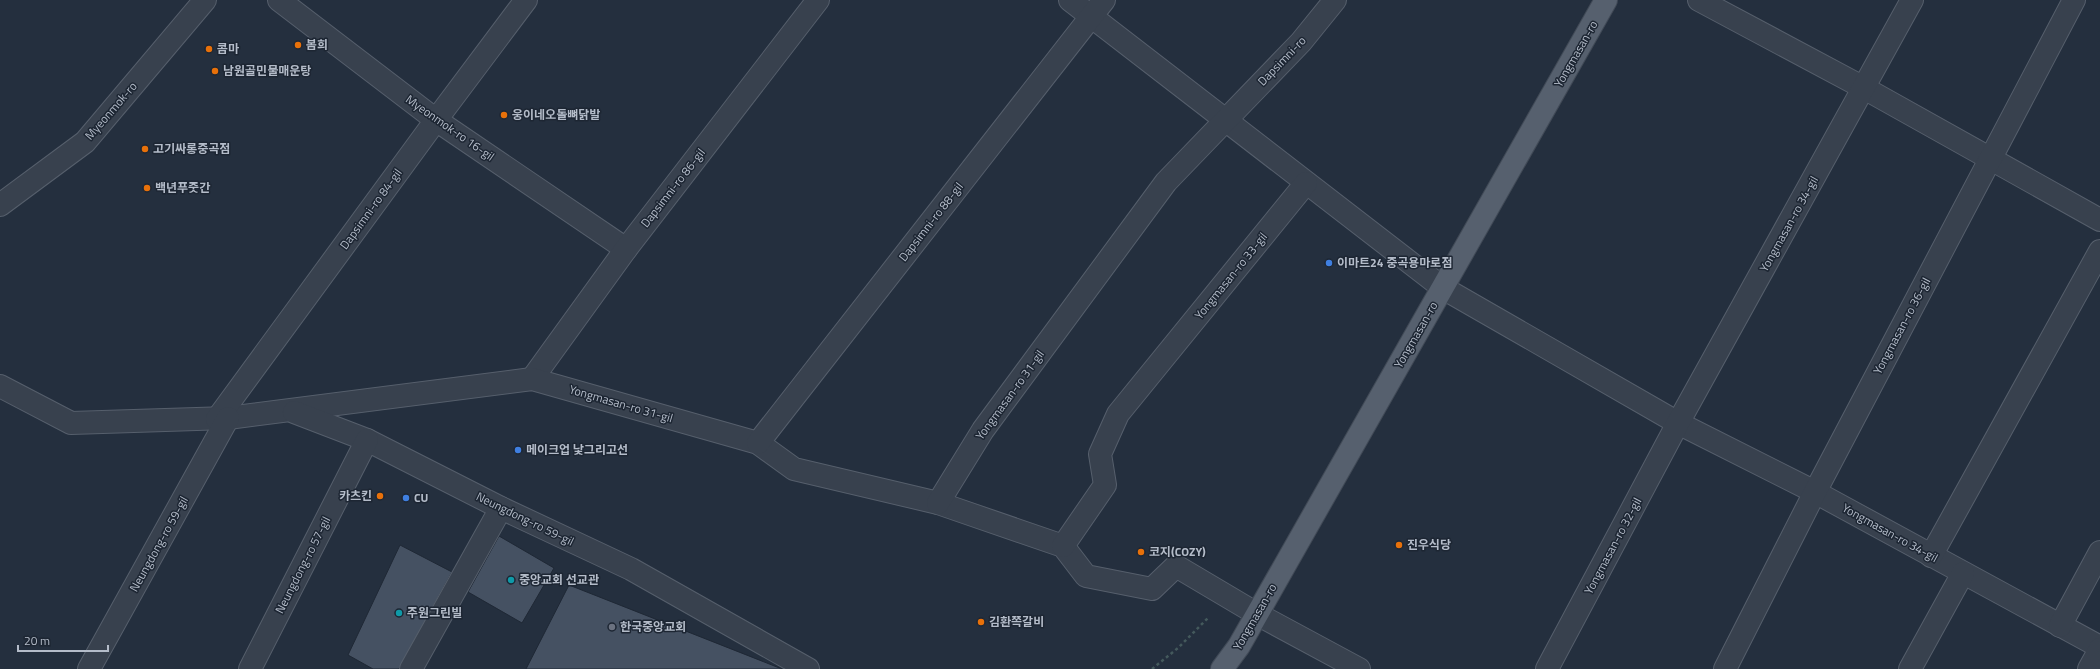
<svg xmlns="http://www.w3.org/2000/svg" width="2100" height="669" font-family="'Titillium Web','Noto Sans KR',sans-serif">
<style>
.building{fill:#455162;stroke:#1f2835}
.lines{fill:none;stroke-linecap:round;stroke-linejoin:round}
.minor-casing{stroke:#565f6c;stroke-width:24}
.major-casing{stroke:#414a57;stroke-width:24}
.path{stroke:#44595c;stroke-width:2.5;stroke-dasharray:3 3;stroke-linecap:butt}
.minor{stroke:#38414e;stroke-width:22}
.major{stroke:#56606e;stroke-width:22}
.food-dot{fill:#e8710a;stroke:#1d2633;stroke-width:1.5}
.shop-dot{fill:#3f7fe0;stroke:#1d2633;stroke-width:1.5}
.culture-dot{fill:#0f9aa8;stroke:#1d2633;stroke-width:1.5}
.worship-dot{fill:#6b7280;stroke:#1d2633;stroke-width:1.5}
.labels{text-anchor:middle;stroke-width:3;stroke-linejoin:round;paint-order:stroke}
.poi-label{font-size:12px;font-weight:bold;fill:#b4bcc9;stroke:#1d2633;text-anchor:start}
.street-label{font-size:12px;fill:#b4bcc9;stroke:#1d2633}
</style>
<rect width="100%" height="100%" fill="#242f3e"/>
<!-- building -->
<g class="building">
<path d="M 499,536 L 554,568 L 522,623 L 468,592 Z"/>
<path d="M 400,545 L 452,572 L 399,669 L 373,669 L 348,655 Z"/>
<path d="M 569,585 L 782,669 L 526,669 Z"/>
</g>
<g class="lines">
<!-- minor casing -->
<g class="minor-casing">
<g id="minor">
<path d="M 279,0 L 436,120 L 626,249"/>
<path d="M 1070,0 L 1443,288 L 1678,423 L 1815,492 L 2100,647"/>
<path d="M 1699,0 L 1864,88 L 2100,220"/>
<path d="M 0,205 L 85,142 L 205,0"/>
<path d="M 532,379 L 626,249 L 818,0"/>
<path d="M 0,386 L 71,423 L 228,418 L 532,379 L 758,443 L 794,469 L 938,503 L 1063,546 L 1086,576 L 1152,589 L 1176,566 L 1257,614 L 1359,669"/>
<path d="M 294,412 L 367,440 L 501,508 L 631,569 L 808,669"/>
<path d="M 217,419 L 436,120 L 526,0"/>
<path d="M 758,443 L 1104,0"/>
<path d="M 938,503 L 983,430 L 1166,182 L 1301,42 L 1335,0"/>
<path d="M 1063,546 L 1105,485 L 1100,454 L 1118,414 L 1306,183"/>
<path d="M 1931,556 L 2100,251"/>
<path d="M 2060,626 L 2100,552"/>
<path d="M 89,669 L 228,418"/>
<path d="M 250,669 L 367,440"/>
<path d="M 411,669 L 501,508"/>
<path d="M 1547,669 L 1678,423 L 1912,0"/>
<path d="M 1725,669 L 1815,492 L 2074,0"/>
<path d="M 1910,669 L 1963,573"/>
<path d="M 2089,669 L 2100,649"/>
</g>
</g>
<!-- major casing -->
<g class="major-casing">
<path id="major" d="M 1222,669 L 1239,646 L 1606,0"/>
</g>
<!-- path -->
<path class="path" d="M 1152,669 L 1178,648 L 1209,617"/>
<!-- minor -->
<use href="#minor" class="minor"/>
<!-- major -->
<use href="#major" class="major"/>
</g>
<!-- markers -->
<g class="food-dot">
<circle cx="298" cy="45" r="4"/>
<circle cx="209" cy="49" r="4"/>
<circle cx="215" cy="71" r="4"/>
<circle cx="504" cy="115" r="4"/>
<circle cx="145" cy="149" r="4"/>
<circle cx="147" cy="188" r="4"/>
<circle cx="380" cy="496" r="4"/>
<circle cx="1399" cy="545" r="4"/>
<circle cx="1141" cy="552" r="4"/>
<circle cx="981" cy="622" r="4"/>
</g>
<g class="shop-dot">
<circle cx="1329" cy="263" r="4"/>
<circle cx="518" cy="450" r="4"/>
<circle cx="406" cy="498" r="4"/>
</g>
<g class="culture-dot">
<circle cx="511" cy="580" r="4"/>
<circle cx="399" cy="613" r="4"/>
</g>
<circle class="worship-dot" cx="612" cy="627" r="4"/>
<g class="labels">
<!-- poi labels -->
<g class="poi-label">
<text x="306" y="49">봄희</text>
<text x="217" y="53">콤마</text>
<text x="223" y="75">남원골민물매운탕</text>
<text x="512" y="119">웅이네오돌뼈닭발</text>
<text x="153" y="153">고기싸롱중곡점</text>
<text x="155" y="192">백년푸줏간</text>
<text x="1337" y="267">이마트24 중곡용마로점</text>
<text x="526" y="454">메이크업 낯그리고선</text>
<text x="372" y="500" text-anchor="end">카츠킨</text>
<text x="414" y="502">CU</text>
<text x="1407" y="549">진우식당</text>
<text x="1149" y="556">코지(COZY)</text>
<text x="519" y="584">중앙교회 선교관</text>
<text x="407" y="617">주원그린빌</text>
<text x="989" y="626">김환쪽갈비</text>
<text x="620" y="631">한국중앙교회</text>
</g>
<!-- street labels -->
<g class="street-label">
<text transform="translate(1576 54) rotate(-60)" y="4">Yongmasan-ro</text>
<text transform="translate(1282 61) rotate(-46)" y="4">Dapsimni-ro</text>
<text transform="translate(111 111) rotate(-49)" y="4">Myeonmok-ro</text>
<text transform="translate(450 128) rotate(35)" y="4">Myeonmok-ro 16-gil</text>
<text transform="translate(673 188) rotate(-52)" y="4">Dapsimni-ro 86-gil</text>
<text transform="translate(371 209) rotate(-54)" y="4">Dapsimni-ro 84-gil</text>
<text transform="translate(931 222) rotate(-52)" y="4">Dapsimni-ro 88-gil</text>
<text transform="translate(1789 224) rotate(-61)" y="4">Yongmasan-ro 34-gil</text>
<text transform="translate(1231 276) rotate(-51)" y="4">Yongmasan-ro 33-gil</text>
<text transform="translate(1902 326) rotate(-62)" y="4">Yongmasan-ro 36-gil</text>
<text transform="translate(1416 335) rotate(-60)" y="4">Yongmasan-ro</text>
<text transform="translate(1010 395) rotate(-54)" y="4">Yongmasan-ro 31-gil</text>
<text transform="translate(621 404) rotate(16)" y="4">Yongmasan-ro 31-gil</text>
<text transform="translate(525 519) rotate(26)" y="4">Neungdong-ro 59-gil</text>
<text transform="translate(1890 533) rotate(29)" y="4">Yongmasan-ro 34-gil</text>
<text transform="translate(159 544) rotate(-61)" y="4">Neungdong-ro 59-gil</text>
<text transform="translate(1613 546) rotate(-62)" y="4">Yongmasan-ro 32-gil</text>
<text transform="translate(303 565) rotate(-63)" y="4">Neungdong-ro 57-gil</text>
<text transform="translate(1255 617) rotate(-60)" y="4">Yongmasan-ro</text>
</g>
</g>
<!-- scale -->
<path d="M18 645v6h90v-6" fill="none" stroke="#b4bcc9" stroke-width="2"/>
<text x="24" y="645" font-size="12" fill="#b4bcc9" stroke="#1d2633" stroke-width="3" paint-order="stroke">20 m</text>
</svg>
